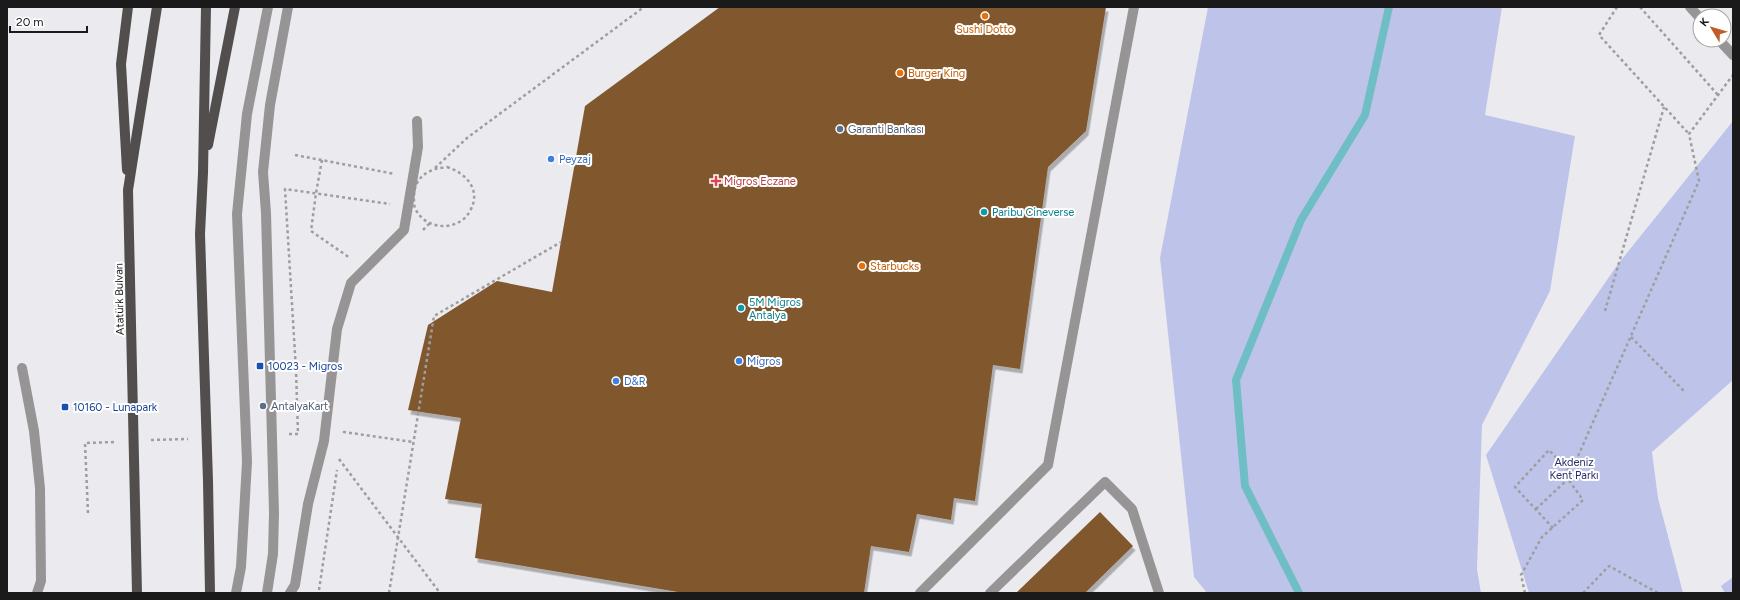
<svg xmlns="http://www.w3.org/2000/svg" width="1740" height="600" font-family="Figtree,sans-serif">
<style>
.green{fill:#bec4e9}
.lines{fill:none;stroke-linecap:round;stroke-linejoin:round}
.stream{stroke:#6fbec5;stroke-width:8}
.building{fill:#81582f;filter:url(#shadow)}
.path{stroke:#9e9ea1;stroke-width:2.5;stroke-dasharray:3 3;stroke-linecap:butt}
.minor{stroke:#969494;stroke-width:10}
.major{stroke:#514e4d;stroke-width:10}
.food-dot{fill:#e8710a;stroke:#fff;stroke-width:1.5}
.service-dot{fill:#5c6f8a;stroke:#fff;stroke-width:1.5}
.shop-dot{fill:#3f7fe0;stroke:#fff;stroke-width:1.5}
.health-dot{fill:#e0444e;stroke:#fff;stroke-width:1.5}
.culture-dot{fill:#0f9aa8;stroke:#fff;stroke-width:1.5}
.transit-dot{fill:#1a4fb4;stroke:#fff;stroke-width:1.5}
.labels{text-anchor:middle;stroke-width:4;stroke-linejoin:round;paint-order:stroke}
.food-label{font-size:11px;fill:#c56008;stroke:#fff;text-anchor:start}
.service-label{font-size:11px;fill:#4e5e75;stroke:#fff;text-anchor:start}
.shop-label{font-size:11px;fill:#366cbe;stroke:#fff;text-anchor:start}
.health-label{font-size:11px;fill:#be3a42;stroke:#fff;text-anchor:start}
.culture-label{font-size:11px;fill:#0d838f;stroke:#fff;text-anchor:start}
.street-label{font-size:11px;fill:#1a1a1b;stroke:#fff}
.transit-label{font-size:11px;fill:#164399;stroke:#fff;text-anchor:start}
.park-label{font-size:11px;fill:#2a2b6a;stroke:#fff}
</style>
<defs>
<filter id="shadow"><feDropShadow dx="2.5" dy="4.5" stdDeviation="0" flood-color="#0004"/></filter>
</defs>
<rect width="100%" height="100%" fill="#ebebef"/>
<!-- green -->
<g class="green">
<path d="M 1208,7 L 1502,7 L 1485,115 L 1575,136 L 1550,291 L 1482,425 L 1477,569 L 1481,593 L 1207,593 L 1194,577 L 1160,258 Z"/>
<path d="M 1733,121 L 1733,380 L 1652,452 L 1658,498 L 1683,593 L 1529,593 L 1486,455 L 1618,264 Z"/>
<path d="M 1733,577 L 1733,593 L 1725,593 L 1721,586 Z"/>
</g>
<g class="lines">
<!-- stream -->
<path class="stream" d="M 1299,593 L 1245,486 L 1236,380 L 1301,220 L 1365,115 L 1389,7"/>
</g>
<!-- building -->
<g class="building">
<path d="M 720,7 L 1106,7 L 1086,131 L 1048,167 L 1020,369 L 993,365 L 975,501 L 954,498 L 951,520 L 917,514 L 909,552 L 871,546 L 864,593 L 684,593 L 475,558 L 482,504 L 445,499 L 461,418 L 408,410 L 428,325 L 497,281 L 552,292 L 585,106 Z"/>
<path d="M 1100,512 L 1133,546 L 1085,593 L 1016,593 Z"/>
</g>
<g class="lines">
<!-- path -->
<g class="path">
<path d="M 1617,7 L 1599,35 L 1689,134"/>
<path d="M 1640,7 L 1718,95"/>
<path d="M 295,155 L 395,174"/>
<path d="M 322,160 L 316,193 L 311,231 L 350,258"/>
<path d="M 447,167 C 466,173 482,190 470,211 C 459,232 425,231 415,208 C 414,206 414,202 414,199 C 413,178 427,169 447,167 Z"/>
<path d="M 435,168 L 467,138 L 644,7"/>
<path d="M 423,230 L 430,223"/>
<path d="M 1605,311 L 1664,107"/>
<path d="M 1631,337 L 1684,391"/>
<path d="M 344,433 L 344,432 L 413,442"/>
<path d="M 289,434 L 298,434 L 296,370 L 285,189 L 390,204"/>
<path d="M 151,440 L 188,439"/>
<path d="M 339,459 L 440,593"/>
<path d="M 1536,509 L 1568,479"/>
<path d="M 88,513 L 85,443 L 116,442"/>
<path d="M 1553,528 L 1515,487 L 1549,450 L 1571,473"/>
<path d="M 319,590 L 337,470"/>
<path d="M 389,593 L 434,316 L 561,242"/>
<path d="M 1525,593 L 1521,575 L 1542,537 L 1583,500 L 1568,479 L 1699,181 L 1689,134 L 1733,75"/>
<path d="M 1583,593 L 1609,566 L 1658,593"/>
</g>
<!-- minor -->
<g class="minor">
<path d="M 1690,7 L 1700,18"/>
<path d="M 1719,40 L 1733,55"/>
<path d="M 22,368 L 34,431 L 40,488 L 41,581 L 37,593"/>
<path d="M 236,593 L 241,567 L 247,462 L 237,214 L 247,114 L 268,7"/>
<path d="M 267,593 L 273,554 L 274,513 L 266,213 L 263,172 L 270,105 L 288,7"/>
<path d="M 290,593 L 295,585 L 308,504 L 324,441 L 337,329 L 351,283 L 404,230 L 418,147 L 417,121"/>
<path d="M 920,593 L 1048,465 L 1134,7"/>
<path d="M 990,593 L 1105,482 L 1132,509 L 1159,593"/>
</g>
<!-- major -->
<g class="major">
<path d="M 206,7 L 203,173 L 200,234 L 208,481 L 210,593"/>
<path d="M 208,145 L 235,7"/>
<path d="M 127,170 L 121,64 L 128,7"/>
<path d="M 137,593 L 128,190 L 157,7"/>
</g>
</g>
<!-- markers -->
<g class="food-dot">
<circle cx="985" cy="16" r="4"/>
<circle cx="900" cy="73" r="4"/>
<circle cx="862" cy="266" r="4"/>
</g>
<g class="service-dot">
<circle cx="840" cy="129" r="4"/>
<circle cx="263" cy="406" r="4"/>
</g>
<g class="shop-dot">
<circle cx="551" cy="159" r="4"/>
<circle cx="739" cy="361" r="4"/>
<circle cx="616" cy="381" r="4"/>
</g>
<path class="health-dot" d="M714 175h4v4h4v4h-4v4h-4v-4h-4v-4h4z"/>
<g class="culture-dot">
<circle cx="984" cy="212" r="4"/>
<circle cx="741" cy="308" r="4"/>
</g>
<g class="transit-dot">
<rect x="256" y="362" width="8" height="8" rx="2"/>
<rect x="61" y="403" width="8" height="8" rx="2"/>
</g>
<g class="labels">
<!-- food labels -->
<g class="food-label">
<text x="985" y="33" text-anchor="middle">Sushi Dotto</text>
<text x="908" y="77">Burger King</text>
<text x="870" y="270">Starbucks</text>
</g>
<!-- service labels -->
<g class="service-label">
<text x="848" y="133">Garanti Bankası</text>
<text x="271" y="410">AntalyaKart</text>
</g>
<!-- shop labels -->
<g class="shop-label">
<text x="559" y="163">Peyzaj</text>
<text x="747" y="365">Migros</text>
<text x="624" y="385">D&amp;R</text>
</g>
<!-- health labels -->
<g class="health-label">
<text x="724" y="185">Migros Eczane</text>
</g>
<!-- culture labels -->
<g class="culture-label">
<text x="992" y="216">Paribu Cineverse</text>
<text x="749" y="306">5M Migros<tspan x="749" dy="13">Antalya</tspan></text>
</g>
<!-- street labels -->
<g class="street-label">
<text transform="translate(119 299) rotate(-91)" y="4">Atatürk Bulvarı</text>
</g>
<!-- transit labels -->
<g class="transit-label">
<text x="268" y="370">10023 - Migros</text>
<text x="73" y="411">10160 - Lunapark</text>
</g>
<!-- park labels -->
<g class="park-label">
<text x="1574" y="466">Akdeniz<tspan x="1574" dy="13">Kent Parkı</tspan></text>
</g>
</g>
<!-- border -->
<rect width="1740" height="600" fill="none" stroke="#1a1a1b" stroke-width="16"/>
<!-- north arrow -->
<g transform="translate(1712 28) rotate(308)"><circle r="19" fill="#ffffff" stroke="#a3a3a4"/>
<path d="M0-3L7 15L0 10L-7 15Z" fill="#c15c28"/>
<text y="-6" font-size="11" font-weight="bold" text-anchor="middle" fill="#1a1a1b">K</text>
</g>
<!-- scale -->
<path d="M10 26v6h77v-6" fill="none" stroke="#1a1a1b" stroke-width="2"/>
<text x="16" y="26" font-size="12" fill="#1a1a1b" stroke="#ffffff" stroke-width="3" paint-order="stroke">20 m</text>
</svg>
